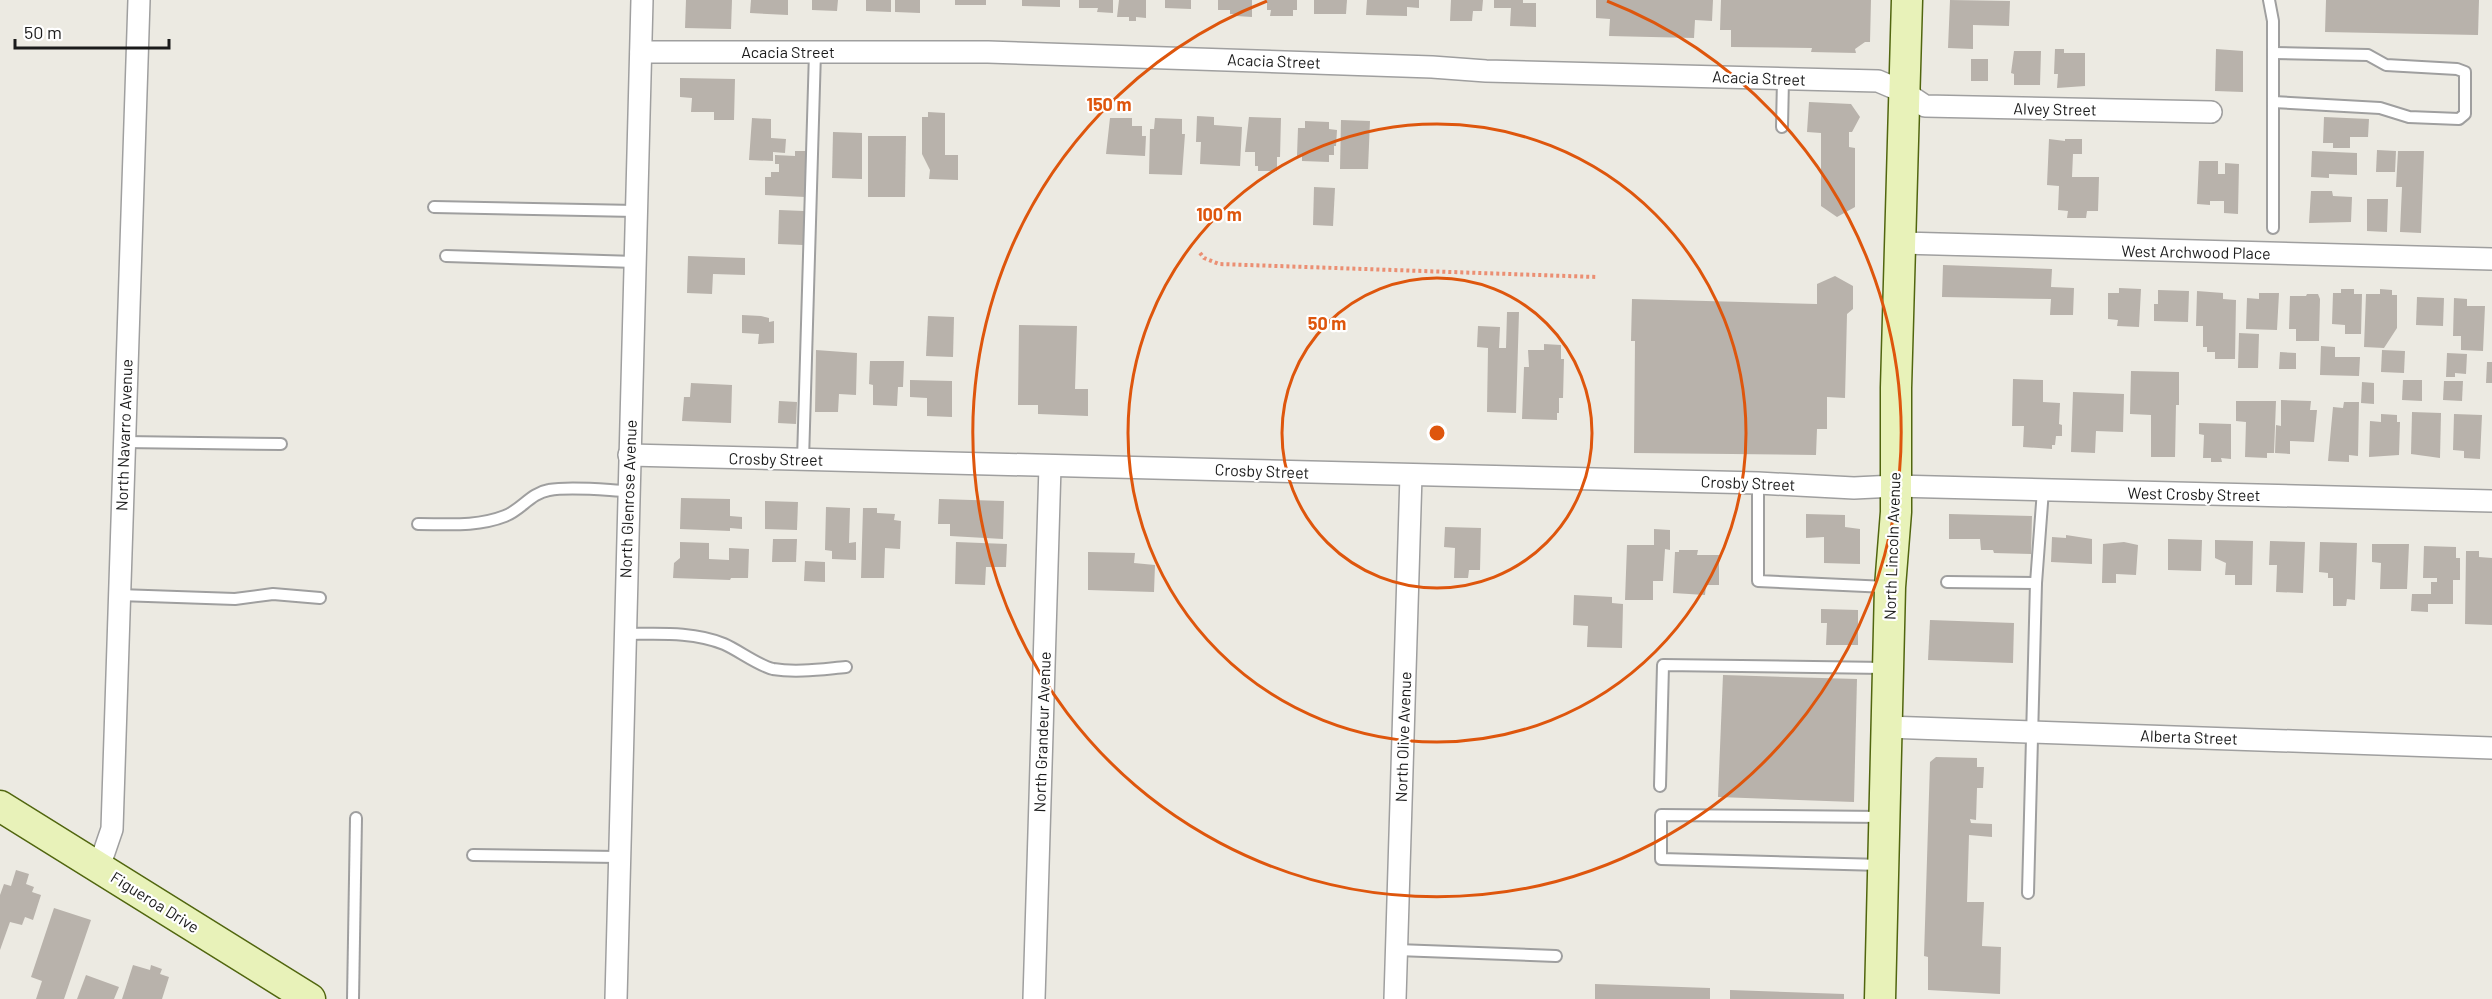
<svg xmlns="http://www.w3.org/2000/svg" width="2492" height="999" font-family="Barlow,sans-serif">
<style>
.building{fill:#b8b2ab}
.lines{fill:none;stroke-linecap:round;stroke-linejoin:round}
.lane-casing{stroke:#9f9f9f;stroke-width:14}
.street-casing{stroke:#9f9f9f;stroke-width:24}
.secondary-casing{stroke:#51660f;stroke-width:33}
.path{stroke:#eb8f73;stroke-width:4;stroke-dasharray:3 3;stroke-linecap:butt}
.lane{stroke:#fff;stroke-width:10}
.street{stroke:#fff;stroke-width:21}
.secondary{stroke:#e8f2b9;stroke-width:30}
.ring{fill:none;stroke:#de560d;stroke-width:3}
.labels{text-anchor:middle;stroke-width:4.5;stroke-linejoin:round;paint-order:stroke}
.street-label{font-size:16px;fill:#1b1b1b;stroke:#fff}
.centre{fill:#de560d;stroke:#fff;stroke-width:3}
.ring-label{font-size:18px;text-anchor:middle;font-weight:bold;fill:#de560d;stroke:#fff;stroke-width:4.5;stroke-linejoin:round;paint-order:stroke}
</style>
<rect width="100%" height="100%" fill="#eceae2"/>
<!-- building -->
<g class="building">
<path d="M 686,0 L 732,0 L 731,29 L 685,28 Z"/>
<path d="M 751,0 L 788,0 L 788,15 L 750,13 Z"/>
<path d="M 812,0 L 838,0 L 837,11 L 812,10 Z"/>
<path d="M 866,0 L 891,0 L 891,12 L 866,11 Z"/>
<path d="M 895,0 L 920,0 L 920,13 L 895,12 Z"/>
<rect x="955" y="0" width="31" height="5"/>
<path d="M 1022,0 L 1060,0 L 1060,7 L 1022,6 Z"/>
<path d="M 1079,0 L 1113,0 L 1113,13 L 1097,12 L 1098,8 L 1079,8 Z"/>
<path d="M 1119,0 L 1146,0 L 1146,18 L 1136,17 L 1136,21 L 1129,21 L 1129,17 L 1117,17 Z"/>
<path d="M 1165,0 L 1191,0 L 1191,9 L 1165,8 Z"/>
<path d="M 1218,0 L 1252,0 L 1252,17 L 1236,16 L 1236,14 L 1230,14 L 1230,10 L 1218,10 Z"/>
<path d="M 1267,0 L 1297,0 L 1297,10 L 1293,10 L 1293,16 L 1270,16 L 1271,10 L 1267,10 Z"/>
<path d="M 1314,0 L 1347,0 L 1346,14 L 1314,14 Z"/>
<path d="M 1367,0 L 1419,0 L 1419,8 L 1407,7 L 1407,16 L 1366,15 Z"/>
<path d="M 1451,0 L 1483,0 L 1482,11 L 1473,11 L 1472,21 L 1450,21 Z"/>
<path d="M 1494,0 L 1523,0 L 1523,3 L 1536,3 L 1536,27 L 1510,26 L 1511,8 L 1494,8 Z"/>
<path d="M 1596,0 L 1713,0 L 1712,21 L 1695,20 L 1694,38 L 1609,36 L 1610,19 L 1596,18 Z"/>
<path d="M 1721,0 L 1871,0 L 1870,42 L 1865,42 L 1855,49 L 1856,53 L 1811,52 L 1812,48 L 1731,47 L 1731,30 L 1720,30 Z"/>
<path d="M 1950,0 L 2010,1 L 2009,26 L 1973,25 L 1973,49 L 1948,48 Z"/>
<path d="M 2326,0 L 2479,0 L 2478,35 L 2325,32 Z"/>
<path d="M 2055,49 L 2064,49 L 2064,53 L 2085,53 L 2085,86 L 2057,88 L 2058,74 L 2054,74 Z"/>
<path d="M 2216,49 L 2243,51 L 2243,92 L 2215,91 Z"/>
<path d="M 2014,51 L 2041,51 L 2040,85 L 2014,85 L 2014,74 L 2011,73 Z"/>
<rect x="1971" y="59" width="17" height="22"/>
<path d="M 680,78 L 735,79 L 734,120 L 714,120 L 714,112 L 691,112 L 692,98 L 680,97 Z"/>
<path d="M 1809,102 L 1851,104 L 1860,117 L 1852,132 L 1849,132 L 1849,147 L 1855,148 L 1855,207 L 1837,217 L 1821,206 L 1821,133 L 1807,132 Z"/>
<path d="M 928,112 L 945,113 L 945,155 L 958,155 L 958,180 L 929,179 L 930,170 L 922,154 L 922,117 L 928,117 Z"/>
<path d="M 1197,116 L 1214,117 L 1214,125 L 1242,127 L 1240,166 L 1200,164 L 1201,142 L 1196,142 Z"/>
<path d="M 1249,117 L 1281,118 L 1280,157 L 1277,157 L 1277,171 L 1258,171 L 1258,166 L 1255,166 L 1255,152 L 1245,152 Z"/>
<path d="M 2324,117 L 2369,119 L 2368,137 L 2350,137 L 2350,148 L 2333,148 L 2333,143 L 2323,143 Z"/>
<path d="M 752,118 L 771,119 L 771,138 L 786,139 L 785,153 L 773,152 L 773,161 L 749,160 Z"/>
<path d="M 1110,118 L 1132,118 L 1132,126 L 1142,126 L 1142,136 L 1146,136 L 1145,156 L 1106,154 Z"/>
<path d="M 1155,118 L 1182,119 L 1182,134 L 1185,134 L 1182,175 L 1149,174 L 1150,129 L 1154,129 Z"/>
<path d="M 1341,120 L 1370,121 L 1368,169 L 1340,169 Z"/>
<path d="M 1305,121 L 1329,122 L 1329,129 L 1337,130 L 1336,146 L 1334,146 L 1334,155 L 1329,155 L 1329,162 L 1302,161 L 1302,156 L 1297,156 L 1298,128 L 1305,128 Z"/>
<path d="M 833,132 L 862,133 L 862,179 L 832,178 Z"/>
<path d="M 868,136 L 906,136 L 905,197 L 868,197 Z"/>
<path d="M 2049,139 L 2065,141 L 2065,139 L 2082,139 L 2082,154 L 2073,154 L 2072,177 L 2099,177 L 2098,211 L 2087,211 L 2086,218 L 2067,218 L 2068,211 L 2058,210 L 2059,186 L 2047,185 Z"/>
<path d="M 2377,150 L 2396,151 L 2395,172 L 2376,172 Z"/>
<path d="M 795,151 L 806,151 L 805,197 L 765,195 L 765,177 L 771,177 L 771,172 L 779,172 L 779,164 L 775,164 L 775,155 L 795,156 Z"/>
<path d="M 2312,151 L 2357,153 L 2357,175 L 2329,174 L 2329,178 L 2311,177 Z"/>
<path d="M 2398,151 L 2424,151 L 2421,233 L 2400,232 L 2402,187 L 2396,187 Z"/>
<path d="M 2199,161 L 2218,161 L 2218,174 L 2225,174 L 2225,163 L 2239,164 L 2238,214 L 2224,213 L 2224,201 L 2210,201 L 2210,205 L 2197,204 Z"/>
<path d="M 1314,187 L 1335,188 L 1333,226 L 1313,225 Z"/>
<path d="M 2311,191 L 2332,191 L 2333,196 L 2352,197 L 2351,222 L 2309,223 Z"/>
<path d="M 2367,199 L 2388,199 L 2387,232 L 2367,231 Z"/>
<path d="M 779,210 L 804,211 L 803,245 L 778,244 Z"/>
<path d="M 688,256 L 745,258 L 745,275 L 713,274 L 712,294 L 687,293 Z"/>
<path d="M 1943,265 L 2052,269 L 2051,287 L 2074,288 L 2073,315 L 2050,315 L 2051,299 L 1942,297 Z"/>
<path d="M 1835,276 L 1853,286 L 1853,309 L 1847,314 L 1845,398 L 1827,397 L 1827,429 L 1817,429 L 1816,455 L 1634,453 L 1635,341 L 1631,341 L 1632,299 L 1817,304 L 1817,284 Z"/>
<path d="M 2119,288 L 2141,289 L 2139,327 L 2117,326 L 2118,320 L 2108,319 L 2108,293 L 2119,293 Z"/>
<path d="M 2341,289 L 2354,289 L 2354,294 L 2362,294 L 2361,334 L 2345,334 L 2345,325 L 2332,324 L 2333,293 L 2341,293 Z"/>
<path d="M 2380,289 L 2392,290 L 2392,295 L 2397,295 L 2397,328 L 2384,348 L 2364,347 L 2366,294 L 2380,294 Z"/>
<path d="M 2158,290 L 2189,291 L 2188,322 L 2154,321 L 2154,304 L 2158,304 Z"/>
<path d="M 2197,291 L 2223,293 L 2223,299 L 2236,300 L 2235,359 L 2215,359 L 2215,352 L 2207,352 L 2207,347 L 2203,347 L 2203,326 L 2196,326 Z"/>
<path d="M 2259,293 L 2279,293 L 2277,330 L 2246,329 L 2247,298 L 2259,299 Z"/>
<path d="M 2307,294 L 2318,294 L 2320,299 L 2319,341 L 2296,341 L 2296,329 L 2289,329 L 2290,296 L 2306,296 Z"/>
<path d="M 2417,297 L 2444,298 L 2443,326 L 2416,325 Z"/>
<path d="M 2454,298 L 2467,299 L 2467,306 L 2485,306 L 2483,351 L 2461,350 L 2461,336 L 2453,336 Z"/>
<path d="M 1507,312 L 1519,312 L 1516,413 L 1487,412 L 1488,348 L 1477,347 L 1478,326 L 1500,327 L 1499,348 L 1506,348 Z"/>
<path d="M 742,315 L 761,316 L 769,318 L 769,322 L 774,321 L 774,343 L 758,344 L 759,334 L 742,333 Z"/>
<path d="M 928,316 L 954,317 L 953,357 L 926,356 Z"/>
<path d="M 1019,325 L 1077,326 L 1075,389 L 1088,389 L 1088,416 L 1038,414 L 1038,405 L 1018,405 Z"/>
<path d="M 2239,333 L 2259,334 L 2258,368 L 2238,368 Z"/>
<path d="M 1544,344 L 1561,345 L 1561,359 L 1564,359 L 1563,398 L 1559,398 L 1559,413 L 1557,413 L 1557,420 L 1522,419 L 1524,367 L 1529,367 L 1528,350 L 1544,350 Z"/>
<path d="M 2321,346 L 2335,347 L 2335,357 L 2360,357 L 2359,376 L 2320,375 Z"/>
<path d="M 816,350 L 857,353 L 856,395 L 839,394 L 838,412 L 815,412 Z"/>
<path d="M 2382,350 L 2405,351 L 2404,373 L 2381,372 Z"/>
<path d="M 2280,352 L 2296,353 L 2296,369 L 2279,369 Z"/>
<path d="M 2447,353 L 2467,354 L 2466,374 L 2455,373 L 2455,377 L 2446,377 Z"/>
<path d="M 870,361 L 904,361 L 903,387 L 898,387 L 897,406 L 873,405 L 873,385 L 869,384 Z"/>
<path d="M 2487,362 L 2492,362 L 2492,383 L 2486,383 Z"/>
<path d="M 2131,371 L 2179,372 L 2179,405 L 2176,405 L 2175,457 L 2151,457 L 2151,415 L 2130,414 Z"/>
<path d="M 2013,379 L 2043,380 L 2043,402 L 2060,403 L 2059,424 L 2062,425 L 2062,436 L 2056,436 L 2055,445 L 2052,445 L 2052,449 L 2023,447 L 2024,426 L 2012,426 Z"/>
<path d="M 910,380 L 952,381 L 952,417 L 927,416 L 927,398 L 910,397 Z"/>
<path d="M 2403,380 L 2422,380 L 2422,401 L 2402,400 Z"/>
<path d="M 2444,381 L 2463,381 L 2462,401 L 2443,400 Z"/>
<path d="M 2362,382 L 2374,383 L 2374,404 L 2361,403 Z"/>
<path d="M 691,383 L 732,385 L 731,423 L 682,421 L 684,397 L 690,397 Z"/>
<path d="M 2073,392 L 2124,394 L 2123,432 L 2096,431 L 2095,453 L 2071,452 Z"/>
<path d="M 2281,400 L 2311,401 L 2310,410 L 2317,410 L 2314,442 L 2290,441 L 2290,454 L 2275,453 L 2276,425 L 2281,426 Z"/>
<path d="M 779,401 L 797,402 L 796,424 L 778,423 Z"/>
<path d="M 2236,401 L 2276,401 L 2274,453 L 2267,453 L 2267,458 L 2245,457 L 2246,422 L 2236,421 Z"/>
<path d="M 2344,402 L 2359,402 L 2358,456 L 2349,455 L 2349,462 L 2328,461 L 2333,407 L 2343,408 Z"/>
<path d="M 2412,412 L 2441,413 L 2440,458 L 2411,454 Z"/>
<path d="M 2381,414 L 2397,415 L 2397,422 L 2400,422 L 2399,455 L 2369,457 L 2370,421 L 2381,422 Z"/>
<path d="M 2454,414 L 2482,415 L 2480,459 L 2464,458 L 2464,451 L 2453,450 Z"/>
<path d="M 2199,423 L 2231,424 L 2231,459 L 2221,458 L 2222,462 L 2211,462 L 2211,458 L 2203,458 L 2204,435 L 2199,434 Z"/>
<path d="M 681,498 L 730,499 L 730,516 L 742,517 L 742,529 L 730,528 L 730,531 L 680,529 Z"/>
<path d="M 939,499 L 1004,501 L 1003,539 L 950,536 L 950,524 L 938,524 Z"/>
<path d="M 765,501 L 798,502 L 797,530 L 765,529 Z"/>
<path d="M 826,507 L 850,508 L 849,543 L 856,542 L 856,560 L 832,559 L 832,551 L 825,550 Z"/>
<path d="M 863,508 L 877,508 L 877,513 L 895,514 L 894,520 L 901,521 L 900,549 L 885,548 L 884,578 L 861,578 Z"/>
<path d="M 1806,514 L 1845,515 L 1845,527 L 1860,529 L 1860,564 L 1824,563 L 1824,537 L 1806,538 Z"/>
<path d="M 1949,514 L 2032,516 L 2031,554 L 1994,553 L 1993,550 L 1981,550 L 1980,539 L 1949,539 Z"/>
<path d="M 1445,527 L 1481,528 L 1480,570 L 1469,570 L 1468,578 L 1454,578 L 1455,548 L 1444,547 Z"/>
<path d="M 1654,529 L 1670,530 L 1670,550 L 1665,549 L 1663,581 L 1653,581 L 1653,600 L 1625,600 L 1627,545 L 1654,545 Z"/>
<path d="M 2066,535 L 2092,539 L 2092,564 L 2051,562 L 2052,537 L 2066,538 Z"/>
<path d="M 773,539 L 797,539 L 796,562 L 772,562 Z"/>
<path d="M 2168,539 L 2202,540 L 2201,571 L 2168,570 Z"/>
<path d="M 2215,540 L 2253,541 L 2252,585 L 2235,585 L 2235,575 L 2225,575 L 2226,563 L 2215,558 Z"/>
<path d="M 2270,541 L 2305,542 L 2303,593 L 2276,592 L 2277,565 L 2269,565 Z"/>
<path d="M 680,542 L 709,543 L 709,559 L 729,560 L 729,548 L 749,549 L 748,578 L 731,578 L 730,580 L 673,578 L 674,563 L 680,558 Z"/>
<path d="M 956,542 L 1007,544 L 1006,567 L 986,567 L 985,585 L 955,584 Z"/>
<path d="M 2124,542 L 2138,545 L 2136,575 L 2116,574 L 2116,583 L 2102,583 L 2103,544 Z"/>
<path d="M 2320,542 L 2357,543 L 2355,600 L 2347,599 L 2346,606 L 2333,606 L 2333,578 L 2328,578 L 2328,573 L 2319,572 Z"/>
<path d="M 2372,544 L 2409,544 L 2407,589 L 2380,589 L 2381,563 L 2372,562 Z"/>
<path d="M 2424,546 L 2456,547 L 2456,558 L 2460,558 L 2460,580 L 2453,580 L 2453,604 L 2428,604 L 2428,612 L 2411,611 L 2412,594 L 2431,594 L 2431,582 L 2437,582 L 2437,578 L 2423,578 Z"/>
<path d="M 1679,550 L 1698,550 L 1697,555 L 1719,555 L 1719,585 L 1706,585 L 1705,595 L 1673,593 L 1675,552 L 1679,552 Z"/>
<path d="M 2466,551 L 2479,551 L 2479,557 L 2492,558 L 2492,625 L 2465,624 Z"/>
<path d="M 1088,552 L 1135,553 L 1134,563 L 1155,565 L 1154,592 L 1088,590 Z"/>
<path d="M 805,561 L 825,562 L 825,582 L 804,581 Z"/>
<path d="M 1574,595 L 1612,597 L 1612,603 L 1623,604 L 1622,648 L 1587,647 L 1588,626 L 1573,625 Z"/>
<path d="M 1821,609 L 1858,610 L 1858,645 L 1826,645 L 1827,623 L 1821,623 Z"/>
<path d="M 1930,620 L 2014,623 L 2013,663 L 1928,660 Z"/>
<path d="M 1723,675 L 1857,679 L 1854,802 L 1718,797 Z"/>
<path d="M 1936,757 L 1977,758 L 1977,767 L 1984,767 L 1983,788 L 1977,788 L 1976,820 L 1970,819 L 1971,823 L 1992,824 L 1992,837 L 1969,835 L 1967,902 L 1984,902 L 1982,946 L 2001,947 L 2000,994 L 1928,990 L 1928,957 L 1924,956 L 1930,762 Z"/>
<path d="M 16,870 L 29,874 L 26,884 L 34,887 L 32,892 L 41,895 L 33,920 L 25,917 L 22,925 L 10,922 L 0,950 L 0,895 L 4,884 L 11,886 Z"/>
<path d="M 54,908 L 91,920 L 64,999 L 36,999 L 42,981 L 31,977 Z"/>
<path d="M 133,965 L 150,970 L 151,965 L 162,969 L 160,974 L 169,977 L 162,999 L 122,999 Z"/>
<path d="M 86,975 L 119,987 L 114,999 L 77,999 Z"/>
<path d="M 1595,984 L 1710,988 L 1710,999 L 1595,999 Z"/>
<path d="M 1730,990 L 1844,994 L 1844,999 L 1730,999 Z"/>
</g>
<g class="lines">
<!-- lane casing -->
<g class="lane-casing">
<g id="lane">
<path d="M 2269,0 L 2273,21 L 2273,228"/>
<path d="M 2273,53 L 2368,55 L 2386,65 L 2457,69 L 2465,72 L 2465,114 L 2459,119 L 2409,117 L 2380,108 L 2273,102"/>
<path d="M 1782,127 L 1783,79"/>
<path d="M 434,207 L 636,211"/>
<path d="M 446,256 L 635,262"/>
<path d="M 124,442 L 281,444"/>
<path d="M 803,460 L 815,52"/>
<path d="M 1758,483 L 1758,581 L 1887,587"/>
<path d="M 418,524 C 447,524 477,527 505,516 C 521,510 531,493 549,490 C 570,486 605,490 628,491"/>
<path d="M 1947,582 L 2036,583 L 2043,490"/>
<path d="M 119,595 L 235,599 L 273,594 L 320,598"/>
<path d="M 624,634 C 657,634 693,631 724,644 C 738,650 759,666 773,669 C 797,673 823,669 846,667"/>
<path d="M 1660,786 L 1663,665 L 1885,668"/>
<path d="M 473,855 L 618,857"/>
<path d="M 1882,865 L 1661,859 L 1661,815 L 1884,817"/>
<path d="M 2028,893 L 2036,583"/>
<path d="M 1397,950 L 1556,956"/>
<path d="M 353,999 L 356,818"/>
</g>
</g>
<!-- street casing -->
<g class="street-casing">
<g id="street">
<path d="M 641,52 L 988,52 L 1432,67 L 1486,71 L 1878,81 L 1904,92 L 1925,106 L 2211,112"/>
<path d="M 1901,243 L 2492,259"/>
<path d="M 629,455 L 1758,483 L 1854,488 L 1895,486 L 2492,501"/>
<path d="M 1886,727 L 2492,748"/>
<path d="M 99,867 L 112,829 L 139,0"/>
<path d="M 616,999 L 642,0"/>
<path d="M 1034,999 L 1050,466"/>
<path d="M 1395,999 L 1411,475"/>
</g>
</g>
<!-- secondary casing -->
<g class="secondary-casing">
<g id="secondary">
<path d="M 0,806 L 310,999"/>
<path d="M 1880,999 L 1890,587 L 1896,512 L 1896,388 L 1907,0"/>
</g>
</g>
<!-- path -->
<path class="path" d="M 1200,253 L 1204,258 L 1219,264 L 1596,277"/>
<!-- lane -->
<use href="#lane" class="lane"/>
<!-- street -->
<use href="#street" class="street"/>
<!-- secondary -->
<use href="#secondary" class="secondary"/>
</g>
<!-- distance rings -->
<g class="ring">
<circle cx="1437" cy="433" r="155"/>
<circle cx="1437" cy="433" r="309"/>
<path d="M1607 1A464 464 0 1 1 1267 1"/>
</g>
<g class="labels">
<!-- street labels -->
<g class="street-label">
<text x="788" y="58">Acacia Street</text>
<text transform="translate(1274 61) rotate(2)" y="6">Acacia Street</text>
<text transform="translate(1759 78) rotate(2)" y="6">Acacia Street</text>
<text transform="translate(2055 109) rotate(1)" y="6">Alvey Street</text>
<text transform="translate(2196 252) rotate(1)" y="6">West Archwood Place</text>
<text transform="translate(124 435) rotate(-88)" y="6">North Navarro Avenue</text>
<text transform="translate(776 459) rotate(1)" y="6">Crosby Street</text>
<text transform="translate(1262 471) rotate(2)" y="6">Crosby Street</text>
<text transform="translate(1748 483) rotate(2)" y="6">Crosby Street</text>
<text transform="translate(2194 494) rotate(1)" y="6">West Crosby Street</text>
<text transform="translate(628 499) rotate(-88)" y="6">North Glenrose Avenue</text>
<text transform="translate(1892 546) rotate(-88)" y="6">North Lincoln Avenue</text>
<text transform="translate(1042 732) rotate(-88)" y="6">North Grandeur Avenue</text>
<text transform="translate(1403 737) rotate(-88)" y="6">North Olive Avenue</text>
<text transform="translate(2189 737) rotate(2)" y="6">Alberta Street</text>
<text transform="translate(155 902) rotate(32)" y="6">Figueroa Drive</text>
</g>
</g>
<circle cx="1437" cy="433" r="9" class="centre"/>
<g class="ring-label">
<text x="1109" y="111">150 m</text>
<text x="1219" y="221">100 m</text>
<text x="1327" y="330">50 m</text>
</g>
<!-- scale -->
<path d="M15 39v9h154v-9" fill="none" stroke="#1b1b1b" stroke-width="3"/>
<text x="24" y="39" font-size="18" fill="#1b1b1b" stroke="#ffffff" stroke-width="4.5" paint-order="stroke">50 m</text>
</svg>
